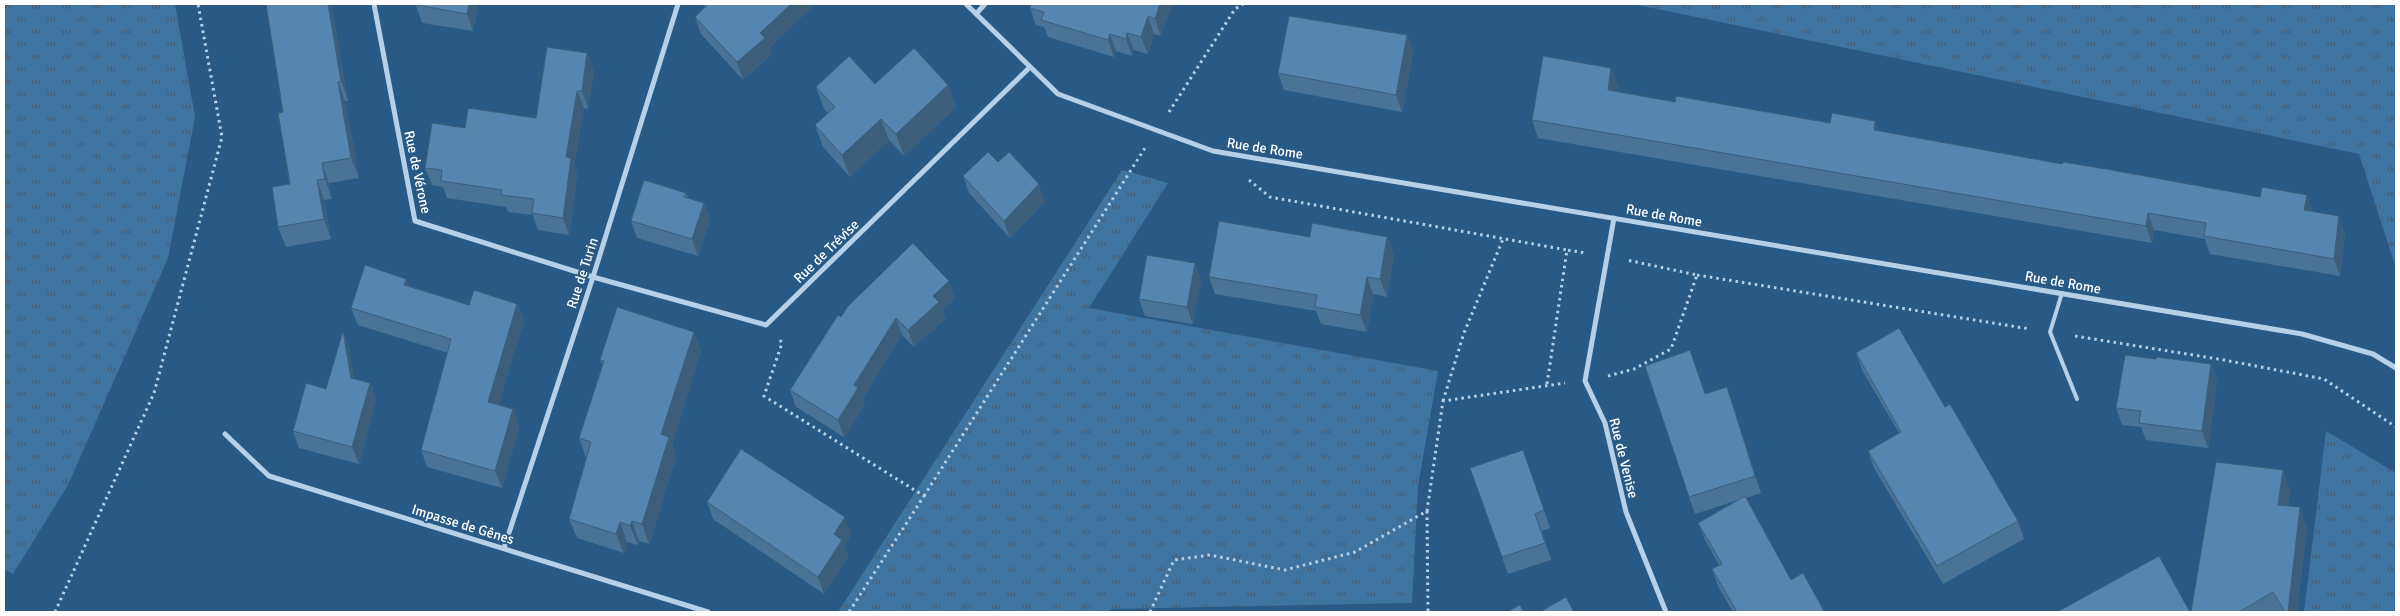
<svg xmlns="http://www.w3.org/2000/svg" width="2400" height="616" font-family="Signika,sans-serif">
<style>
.grass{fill:url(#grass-tufts)}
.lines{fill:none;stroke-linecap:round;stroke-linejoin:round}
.path{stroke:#b5d0e7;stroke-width:3;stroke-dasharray:2.5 4;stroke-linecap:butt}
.lane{stroke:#b5d0e7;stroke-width:4}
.street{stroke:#b5d0e7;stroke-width:5}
.wall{fill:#4a7396}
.shaded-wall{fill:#3c5e7a}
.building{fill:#5686af;stroke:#3c5e7a}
.labels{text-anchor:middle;stroke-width:4;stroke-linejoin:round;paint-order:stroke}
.street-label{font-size:14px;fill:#fff;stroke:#295a86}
</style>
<defs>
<pattern id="grass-tufts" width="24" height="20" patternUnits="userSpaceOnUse" patternTransform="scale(1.25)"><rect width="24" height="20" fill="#3e74a2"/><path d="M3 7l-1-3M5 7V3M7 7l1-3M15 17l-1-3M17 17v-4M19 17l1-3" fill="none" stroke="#465e73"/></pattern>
</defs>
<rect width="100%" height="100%" fill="#295a86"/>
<!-- grass -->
<g class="grass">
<path d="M 4,4 L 175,4 L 195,117 L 168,258 L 68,485 L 13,574 L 4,569 Z"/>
<path d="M 1633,4 L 2396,4 L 2396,268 L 2359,154 Z"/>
<path d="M 1122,170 L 1168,183 L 1089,308 L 1438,371 L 1418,486 L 1412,603 L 1112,609 L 1108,612 L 838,612 Z"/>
<path d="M 2326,431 L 2396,473 L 2396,612 L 2304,612 Z"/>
</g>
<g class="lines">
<!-- path -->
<g class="path">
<path d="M 1169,112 L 1235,9 L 1243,4"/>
<path d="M 1249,180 L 1270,197 L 1567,250"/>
<path d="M 1697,275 L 2030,329"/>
<path d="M 2075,336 L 2224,360 L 2324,379 L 2396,427"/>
<path d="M 780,340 L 782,343 L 764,396 L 924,496 L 849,612"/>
<path d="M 1608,376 L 1634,369 L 1671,349 L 1697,275 L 1627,260"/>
<path d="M 1547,384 L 1567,250 L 1586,253"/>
<path d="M 1443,401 L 1464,333 L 1503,239"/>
<path d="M 924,496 L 1145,148"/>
<path d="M 1427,511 L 1428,612"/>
<path d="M 55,612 L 154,393 L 222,137 L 198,4"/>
<path d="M 1150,612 L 1174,560 L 1210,555 L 1285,570 L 1355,552 L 1427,511 L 1443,401 L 1565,383"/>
</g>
<!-- lane -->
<path class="lane" d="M 2062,293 L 2050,332 L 2077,399"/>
<!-- street -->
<g class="street">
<path d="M 374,4 L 415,221 L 593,277 L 766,325 L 1030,67"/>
<path d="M 966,4 L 1058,94 L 1213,151 L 2302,334 L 2373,354 L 2396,368"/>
<path d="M 976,14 L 985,4"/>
<path d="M 1614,218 L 1585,381 L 1605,423 L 1626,512 L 1666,612"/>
<path d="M 225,434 L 269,476 L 708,612"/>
<path d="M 504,548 L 593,277 L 678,4"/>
</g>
</g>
<!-- wall -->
<g class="wall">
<path d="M 266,4 L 331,4 L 348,101 L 345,101 L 359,178 L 329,183 L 332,199 L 324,200 L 331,239 L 286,247 L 278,227 L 290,184 L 283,112 Z"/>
<path d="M 478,4 L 473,31 L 422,23 L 416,5 Z"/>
<path d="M 703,4 L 811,4 L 812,7 L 769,48 L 771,55 L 743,80 L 701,34 L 695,17 L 705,8 Z"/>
<path d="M 1031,4 L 1172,4 L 1161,36 L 1154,34 L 1148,54 L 1134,50 L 1132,56 L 1116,51 L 1114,57 L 1048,37 L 1044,27 L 1036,25 L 1030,8 Z"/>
<path d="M 1407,35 L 1413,52 L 1402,112 L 1284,90 L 1278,73 Z"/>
<path d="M 587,53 L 594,70 L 588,109 L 584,108 L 574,166 L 577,175 L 569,235 L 538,230 L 533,215 L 508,212 L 506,207 L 447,198 L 443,187 L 432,185 L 425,168 L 465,128 L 536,118 Z"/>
<path d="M 875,84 L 948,85 L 956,107 L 904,156 L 889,140 L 850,177 L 823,147 L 815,125 L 828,113 L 824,109 L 816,87 Z"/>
<path d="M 1618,85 L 1617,91 L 1675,102 L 1830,123 L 1879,131 L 2062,164 L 2260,197 L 2307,195 L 2313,212 L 2345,234 L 2340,276 L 2210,254 L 2205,239 L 2154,230 L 2152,243 L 1538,138 L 1532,120 Z"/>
<path d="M 998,162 L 1045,201 L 1010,238 L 969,193 L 963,176 Z"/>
<path d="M 686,193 L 688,198 L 704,203 L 710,220 L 698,256 L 637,238 L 631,221 Z"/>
<path d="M 1310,237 L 1387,237 L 1394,254 L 1387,297 L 1373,294 L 1367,332 L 1321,324 L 1316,311 L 1215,294 L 1209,277 Z"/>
<path d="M 1195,263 L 1201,280 L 1193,324 L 1145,316 L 1139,299 Z"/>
<path d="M 406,279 L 409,286 L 469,305 L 517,304 L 524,321 L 498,405 L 513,409 L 519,427 L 502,488 L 427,467 L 421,450 L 448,353 L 358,325 L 351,308 Z"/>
<path d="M 955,298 L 942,310 L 945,319 L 914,347 L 902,335 L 862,399 L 865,405 L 844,437 L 796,407 L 790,390 L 841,317 Z"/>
<path d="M 343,331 L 349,348 L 354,379 L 370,383 L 376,400 L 359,464 L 299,448 L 293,431 L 326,389 Z"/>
<path d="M 694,332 L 701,351 L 672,444 L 676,457 L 649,544 L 639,541 L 638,545 L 627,542 L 624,553 L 577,538 L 569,519 L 586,458 L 579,438 L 602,365 L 600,360 Z"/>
<path d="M 1856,353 L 1945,407 L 2018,521 L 2024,539 L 1943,584 L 1874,468 L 1868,451 L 1899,433 L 1862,370 Z"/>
<path d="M 2211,364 L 2217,381 L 2208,448 L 2146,440 L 2141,427 L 2122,425 L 2116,408 Z"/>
<path d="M 1727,387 L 1761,493 L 1746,498 L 1791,580 L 1803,573 L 1825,612 L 1733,612 L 1718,586 L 1712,569 L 1719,565 L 1705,540 L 1698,523 L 1738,500 L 1695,514 L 1689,497 L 1705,394 Z"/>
<path d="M 1523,450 L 1550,528 L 1542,531 L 1551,560 L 1508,574 L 1470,468 Z"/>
<path d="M 2283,470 L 2290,490 L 2288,506 L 2307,527 L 2297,612 L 2191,612 Z"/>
<path d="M 707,502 L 851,534 L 844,546 L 848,557 L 824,594 L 713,519 Z"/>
</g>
<!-- shaded-wall -->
<g class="shaded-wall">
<path d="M 328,4 L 331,4 L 348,101 L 341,81 Z"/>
<path d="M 469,4 L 478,4 L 473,31 L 467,14 Z"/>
<path d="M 791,4 L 811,4 L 812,7 L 769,48 L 771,55 L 743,80 L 737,62 L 760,33 Z"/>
<path d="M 1160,4 L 1172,4 L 1161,36 L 1155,19 Z"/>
<path d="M 1148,16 L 1154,34 L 1148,54 L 1141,37 Z"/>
<path d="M 1127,33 L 1134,50 L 1132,56 L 1126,39 Z"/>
<path d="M 1110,34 L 1116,51 L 1114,57 L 1108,40 Z"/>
<path d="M 1407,35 L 1413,52 L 1402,112 L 1396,95 Z"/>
<path d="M 587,53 L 594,70 L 588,109 L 582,91 Z"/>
<path d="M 1611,68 L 1618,85 L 1614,107 L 1608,90 Z"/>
<path d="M 338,82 L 345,101 L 359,178 L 351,158 Z"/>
<path d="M 948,85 L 956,107 L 904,156 L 896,134 Z"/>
<path d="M 577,91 L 584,108 L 574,166 L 577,175 L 569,235 L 563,218 L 566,157 Z"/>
<path d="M 881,119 L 889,140 L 850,177 L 842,155 Z"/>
<path d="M 1875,121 L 1882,139 L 1874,130 Z"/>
<path d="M 322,163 L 329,183 L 332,199 L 325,179 Z"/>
<path d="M 317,180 L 324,200 L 331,239 L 324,219 Z"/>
<path d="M 1039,184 L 1045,201 L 1010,238 L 1004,221 Z"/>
<path d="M 2307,195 L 2313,213 L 2304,210 Z"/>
<path d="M 704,203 L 710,220 L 698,256 L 692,239 Z"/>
<path d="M 2148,213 L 2154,230 L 2152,243 L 2146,226 Z"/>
<path d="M 2339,216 L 2345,234 L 2340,276 L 2334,259 Z"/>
<path d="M 1387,237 L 1394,254 L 1387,297 L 1380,279 Z"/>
<path d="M 1195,263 L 1201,280 L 1193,324 L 1187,307 Z"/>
<path d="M 1367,277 L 1373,294 L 1367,332 L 1360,315 Z"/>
<path d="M 406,279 L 412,296 L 404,285 Z"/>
<path d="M 949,281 L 955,298 L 942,310 L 945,319 L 914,347 L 908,330 L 933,296 Z"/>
<path d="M 517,304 L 524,321 L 494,419 L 488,402 Z"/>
<path d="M 896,318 L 902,335 L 862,399 L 865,405 L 844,437 L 838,420 L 854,385 Z"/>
<path d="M 343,331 L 349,348 L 357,395 L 351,378 Z"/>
<path d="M 694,332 L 701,351 L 672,444 L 676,457 L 649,544 L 642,524 L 661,434 Z"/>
<path d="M 2211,364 L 2217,381 L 2208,448 L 2202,431 Z"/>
<path d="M 370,383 L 376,400 L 359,464 L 352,447 Z"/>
<path d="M 1727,387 L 1733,403 L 1761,493 L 1755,476 Z"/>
<path d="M 513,409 L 519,427 L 502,488 L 495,471 Z"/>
<path d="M 2283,470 L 2290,490 L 2285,525 L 2278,505 Z"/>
<path d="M 2300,507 L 2307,527 L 2297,612 L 2288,612 Z"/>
<path d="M 845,517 L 851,534 L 844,546 L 848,557 L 824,594 L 818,577 L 834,534 Z"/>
<path d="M 632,521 L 639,541 L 638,545 L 630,526 Z"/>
<path d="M 620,522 L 627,542 L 624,553 L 616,534 Z"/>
</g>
<!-- building -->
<g class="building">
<path d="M 266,4 L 328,4 L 341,81 L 338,82 L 351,158 L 322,163 L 325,179 L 317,180 L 324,219 L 278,227 L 272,187 L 290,184 L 278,113 L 283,112 Z"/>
<path d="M 416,4 L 469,4 L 467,14 L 416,5 Z"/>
<path d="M 706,4 L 791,4 L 760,33 L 765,38 L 737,62 L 695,17 L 707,5 Z"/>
<path d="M 1031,4 L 1160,4 L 1155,19 L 1148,16 L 1141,37 L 1127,33 L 1126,39 L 1110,34 L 1108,40 L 1041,20 L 1044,12 L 1030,8 Z"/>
<path d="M 1289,16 L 1407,35 L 1396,95 L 1278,73 Z"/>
<path d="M 547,47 L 587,53 L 582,91 L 577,91 L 566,157 L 571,158 L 563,218 L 532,213 L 534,199 L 501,195 L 502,190 L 441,181 L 442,170 L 425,168 L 432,123 L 465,128 L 468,108 L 536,118 Z"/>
<path d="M 914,48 L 948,85 L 896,134 L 881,119 L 842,155 L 815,125 L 835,107 L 816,87 L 849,56 L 875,84 Z"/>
<path d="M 1543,56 L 1611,68 L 1608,90 L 1675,102 L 1676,96 L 1830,123 L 1832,113 L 1875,121 L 1874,130 L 2062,164 L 2063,162 L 2106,169 L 2260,197 L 2262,187 L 2307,195 L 2304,210 L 2339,216 L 2334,259 L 2204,236 L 2206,223 L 2148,213 L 2146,226 L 1532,120 Z"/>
<path d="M 988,152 L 998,162 L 1009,152 L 1039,184 L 1004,221 L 963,176 Z"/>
<path d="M 644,180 L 686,193 L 684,197 L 704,203 L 692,239 L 631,221 Z"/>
<path d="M 1219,221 L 1310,237 L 1312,223 L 1387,237 L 1380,279 L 1367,277 L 1360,315 L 1315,307 L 1317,295 L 1209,277 Z"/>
<path d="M 913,243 L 949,281 L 933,296 L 939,302 L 908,330 L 896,318 L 854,385 L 858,388 L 838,420 L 790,390 L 838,315 L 841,317 L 848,306 Z"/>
<path d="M 1147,255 L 1195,263 L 1187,307 L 1139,299 Z"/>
<path d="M 365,265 L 406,279 L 404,285 L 469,305 L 474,290 L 517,304 L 488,402 L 513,409 L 495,471 L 421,450 L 451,339 L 351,308 Z"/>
<path d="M 617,307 L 694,332 L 661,434 L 669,437 L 642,524 L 632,521 L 630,526 L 620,522 L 616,534 L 569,519 L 591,442 L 579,438 L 604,361 L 600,360 Z"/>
<path d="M 1899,328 L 1945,407 L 1950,404 L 2018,521 L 1937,566 L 1868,451 L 1901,432 L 1856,353 Z"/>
<path d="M 343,331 L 351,378 L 370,383 L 352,447 L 293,431 L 306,383 L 326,389 Z"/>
<path d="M 1690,350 L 1705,394 L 1727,387 L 1755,476 L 1689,497 L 1645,366 Z"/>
<path d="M 2125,355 L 2156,359 L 2157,357 L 2211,364 L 2202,431 L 2139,423 L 2141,411 L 2116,408 Z"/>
<path d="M 741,449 L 845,517 L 834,534 L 842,540 L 818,577 L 707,502 Z"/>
<path d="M 1523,450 L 1544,510 L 1535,514 L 1545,543 L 1502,557 L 1470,468 Z"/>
<path d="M 2216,462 L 2283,470 L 2278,505 L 2300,507 L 2288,612 L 2285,612 L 2273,592 L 2239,612 L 2191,612 Z"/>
<path d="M 1745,496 L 1791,580 L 1803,573 L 1824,611 L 1823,612 L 1737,612 L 1712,569 L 1722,564 L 1698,523 Z"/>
<path d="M 2159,556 L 2190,612 L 2057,612 Z"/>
<path d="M 1566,597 L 1574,612 L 1540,612 Z"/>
<path d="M 1520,605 L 1524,612 L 1507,612 Z"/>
</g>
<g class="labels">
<!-- street labels -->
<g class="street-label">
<text transform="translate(1265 148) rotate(9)" y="5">Rue de Rome</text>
<text transform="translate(418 172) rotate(78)" y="5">Rue de Vérone</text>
<text transform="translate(1664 215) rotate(10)" y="5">Rue de Rome</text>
<text transform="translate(826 251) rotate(-44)" y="5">Rue de Trévise</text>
<text transform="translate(582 273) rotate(-72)" y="5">Rue de Turin</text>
<text transform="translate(2063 282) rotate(10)" y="5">Rue de Rome</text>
<text transform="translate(1624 458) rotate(76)" y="5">Rue de Venise</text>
<text transform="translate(463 524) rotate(17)" y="5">Impasse de Gênes</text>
</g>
</g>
<!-- border -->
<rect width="2400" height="616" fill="none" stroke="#ffffff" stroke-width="10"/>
</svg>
